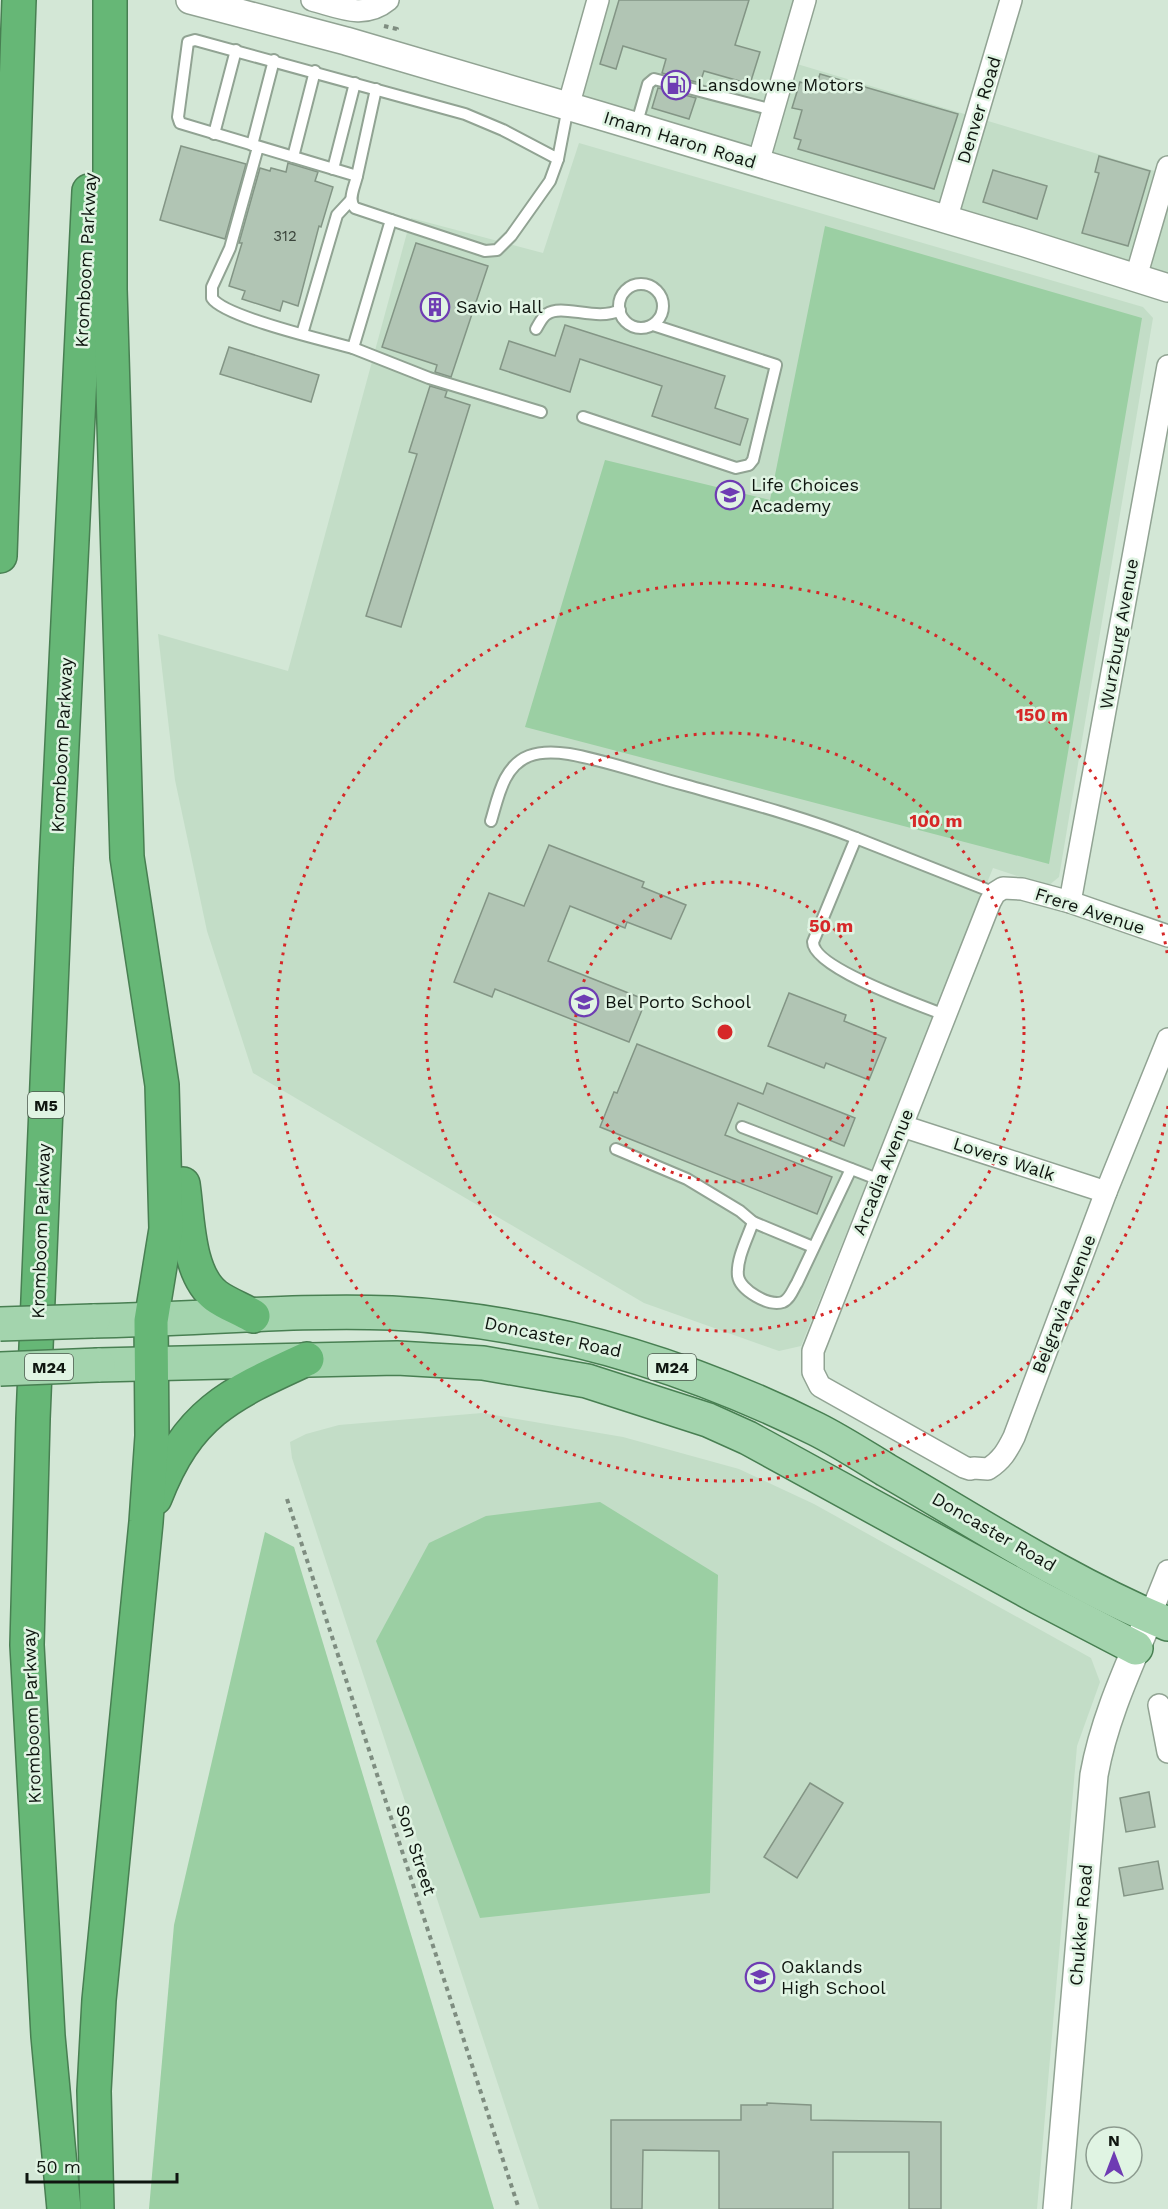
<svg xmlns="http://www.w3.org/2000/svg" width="1168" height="2209" font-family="'Work Sans',sans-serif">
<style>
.built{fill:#c3ddc7}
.green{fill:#9bcfa3}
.building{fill:#b1c5b4;stroke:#839585;stroke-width:1.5}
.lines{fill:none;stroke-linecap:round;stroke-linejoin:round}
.service-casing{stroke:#91a393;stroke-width:14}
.minor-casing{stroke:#91a393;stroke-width:24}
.tertiary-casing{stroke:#91a393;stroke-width:30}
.primary-casing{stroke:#487f52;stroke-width:36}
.motorway-casing{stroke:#487f52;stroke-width:36}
.path{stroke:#7e8d80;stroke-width:4;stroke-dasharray:4.5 4.5;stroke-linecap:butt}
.service{stroke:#fff;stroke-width:10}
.minor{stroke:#fff;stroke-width:21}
.tertiary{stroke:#fff;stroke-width:27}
.primary{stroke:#a3d4ad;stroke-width:33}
.motorway{stroke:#66b776;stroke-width:33}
.primary-bridge-casing{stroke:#487f52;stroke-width:36;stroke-linecap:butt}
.primary-bridge{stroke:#a3d4ad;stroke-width:33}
.ring{fill:none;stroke:#d62828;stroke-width:3;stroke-dasharray:3 6}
.labels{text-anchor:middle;stroke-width:5;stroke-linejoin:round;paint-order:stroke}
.number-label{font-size:15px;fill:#384239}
.shield{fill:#e0f4e3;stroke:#4e594f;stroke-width:1.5}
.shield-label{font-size:16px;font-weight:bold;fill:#0f1610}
.poi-label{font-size:18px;fill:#0f1610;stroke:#e0f4e3;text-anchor:start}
.street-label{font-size:18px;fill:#0f1610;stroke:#e0f4e3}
.centre{fill:#d62828;stroke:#e0f4e3;stroke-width:3}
.ring-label{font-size:18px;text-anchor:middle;font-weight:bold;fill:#d62828;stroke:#e0f4e3;stroke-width:5;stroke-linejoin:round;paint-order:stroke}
</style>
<rect width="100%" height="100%" fill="#d3e7d6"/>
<!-- built -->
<g class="built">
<path d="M 598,0 L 805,0 L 787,61 L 1168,175 L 1168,288 L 568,107 Z"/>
<path d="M 579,143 L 1143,307 L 1153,318 L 1059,877 L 1048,886 L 993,868 L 801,1346 L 779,1351 L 644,1303 L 253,1073 L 207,931 L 175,780 L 158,634 L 288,671 L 411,218 L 543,253 Z"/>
<path d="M 482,1413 L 623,1437 L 739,1469 L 814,1504 L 1091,1658 L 1100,1682 L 1077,1746 L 1037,2209 L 539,2209 L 292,1458 L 290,1442 L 306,1434 L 339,1425 Z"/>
</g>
<!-- green -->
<g class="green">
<path d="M 825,226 L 1142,318 L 1049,864 L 525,727 L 605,460 L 770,500 Z"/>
<path d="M 600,1502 L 718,1575 L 710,1893 L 480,1918 L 376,1641 L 429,1543 L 486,1516 Z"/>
<path d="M 265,1532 L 294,1547 L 494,2209 L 149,2209 L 174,1925 Z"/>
</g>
<!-- building -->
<g class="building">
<path d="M 619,0 L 749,0 L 735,45 L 760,52 L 750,84 L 704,71 L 700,83 L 662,73 L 666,59 L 623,46 L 616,69 L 600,64 Z"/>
<path d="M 820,74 L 958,114 L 934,189 L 798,149 L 801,140 L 794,138 L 802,110 L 792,108 L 800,82 L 816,87 Z"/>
<path d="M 658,88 L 696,98 L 689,119 L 652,108 Z"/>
<path d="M 181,146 L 246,164 L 225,239 L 160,220 Z"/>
<path d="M 1099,156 L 1150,171 L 1128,246 L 1082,233 L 1099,173 L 1095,172 Z"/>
<path d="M 288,163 L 318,172 L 315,181 L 333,187 L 321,227 L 319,226 L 298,306 L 283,301 L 280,311 L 242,299 L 245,291 L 229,286 L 242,243 L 239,243 L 260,168 L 270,171 L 271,168 L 286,172 Z"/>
<path d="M 993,170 L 1047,186 L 1037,219 L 983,202 Z"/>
<path d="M 416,243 L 488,266 L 451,377 L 435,372 L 437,365 L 382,347 Z"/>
<path d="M 565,325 L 725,376 L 715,408 L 748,419 L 740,445 L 652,416 L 662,386 L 580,359 L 570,392 L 500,369 L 509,341 L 555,356 Z"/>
<path d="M 229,347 L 319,375 L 311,402 L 220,374 Z"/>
<path d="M 430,386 L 447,391 L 445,397 L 470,405 L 401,627 L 366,616 L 417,454 L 409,452 Z"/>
<path d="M 549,845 L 644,882 L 642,887 L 686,905 L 671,939 L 627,922 L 625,928 L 570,906 L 548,961 L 646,1000 L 629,1042 L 495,989 L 492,997 L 454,982 L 489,893 L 524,906 Z"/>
<path d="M 789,993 L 846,1015 L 844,1021 L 886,1038 L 869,1080 L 826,1063 L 824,1068 L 768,1046 Z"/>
<path d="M 637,1044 L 763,1094 L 767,1083 L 855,1118 L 844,1146 L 738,1103 L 725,1135 L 832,1177 L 817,1214 L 600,1127 L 614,1092 L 617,1093 Z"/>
<path d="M 810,1783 L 843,1803 L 797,1878 L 764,1857 Z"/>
<path d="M 1149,1792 L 1155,1827 L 1126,1832 L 1120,1798 Z"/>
<path d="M 1158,1861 L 1163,1889 L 1124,1896 L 1119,1868 Z"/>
<path d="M 767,2103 L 811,2105 L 811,2120 L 941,2122 L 941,2209 L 909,2209 L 909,2152 L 833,2152 L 833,2209 L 719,2209 L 719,2151 L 643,2150 L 642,2209 L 611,2209 L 611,2120 L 741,2120 L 741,2105 L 767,2105 Z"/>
</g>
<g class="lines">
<!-- service casing -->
<g class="service-casing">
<g id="service">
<path d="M 636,126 L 648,84 L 654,79 L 773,110"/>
<path d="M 214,134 L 236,50"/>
<path d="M 252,145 L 274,60"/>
<path d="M 258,147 L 230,248 L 212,287 L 212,298 C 224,317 327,341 353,348 L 391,220 L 355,208 C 347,200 355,186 357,176 L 180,123 L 178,117 L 188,42 L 195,40 L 465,114 L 503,130 L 558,159 L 568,107"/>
<path d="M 293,157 L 315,71"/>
<path d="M 333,169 L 355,83"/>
<path d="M 357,176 L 376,89"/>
<path d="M 391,220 L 485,251 L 497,250 L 511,236 L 550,181 L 558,159"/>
<circle cx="641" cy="306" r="22"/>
<path d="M 536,329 C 539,324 542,317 547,314 C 562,303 597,322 620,310"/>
<path d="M 302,334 L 337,215 L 351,200"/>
<path d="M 353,348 L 429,378 L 541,412"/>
<path d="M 583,417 L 736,468 L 749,465 L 753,460 L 776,365 L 653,325"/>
<path d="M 491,821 C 498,798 503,766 529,756 C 542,751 556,752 569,754 C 608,761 647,775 685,785 C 742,801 800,816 856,838"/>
<path d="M 945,1015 C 922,1006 813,968 813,942 L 856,838 L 995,893"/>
<path d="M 742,1127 L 880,1180"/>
<path d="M 616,1149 L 687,1179 L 740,1211 L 753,1222 L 813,1247"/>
<path d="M 753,1222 C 748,1237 736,1259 738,1276 C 740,1290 769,1307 783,1302 C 790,1299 793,1289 797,1283 L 851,1169"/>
</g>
</g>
<!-- minor casing -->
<g class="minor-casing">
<g id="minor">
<path d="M 312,0 C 339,7 364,20 388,0"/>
<path d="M 568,107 L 598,0"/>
<path d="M 758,163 L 805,0"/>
<path d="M 946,220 L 1011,0"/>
<path d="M 1136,277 L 1168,167"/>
<path d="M 1070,902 L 1168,366"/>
<path d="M 1168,936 L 1070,902 L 1022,889 L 1003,888 L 995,893 L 990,902 L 813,1351 L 813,1372 L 820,1386 L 964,1467 L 970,1469 L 974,1468 L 988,1469 C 1002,1460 1007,1451 1014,1437 L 1106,1192 L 1168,1039"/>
<path d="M 902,1126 L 1106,1192"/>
<path d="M 1150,1616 L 1168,1571"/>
<path d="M 1159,1705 L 1168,1752"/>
</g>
</g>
<!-- tertiary casing -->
<g class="tertiary-casing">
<g id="tertiary">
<path d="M 190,0 L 346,41 L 598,115 L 1022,242 L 1168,288"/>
<path d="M 1057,2209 L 1094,1775 C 1104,1719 1128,1668 1150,1616"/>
</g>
</g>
<!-- primary casing -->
<g class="primary-casing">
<g id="primary">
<path d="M 93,1321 C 193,1320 293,1309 392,1313 C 541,1321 683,1363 816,1429 C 840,1441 863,1456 886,1470 C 978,1523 1069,1583 1168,1624"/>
<path d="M 98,1365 L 397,1358 L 483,1363 L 587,1381 L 708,1420 L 748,1438 L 1038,1597 L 1136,1648"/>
</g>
</g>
<!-- motorway casing -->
<g class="motorway-casing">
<g id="motorway">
<path d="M 0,556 L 19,0"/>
<path d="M 183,1184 C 188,1217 187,1274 216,1296 C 227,1304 241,1309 253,1316"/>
<path d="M 155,1498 C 188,1413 228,1395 307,1359"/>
<path d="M 64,2209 L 48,2036 L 27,1645 L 33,1419 L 56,868 L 89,191"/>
<path d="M 97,2209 L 94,2091 L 99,2000 L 146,1522 L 152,1436 L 151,1321 L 166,1229 L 162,1085 L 127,857 L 110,289 L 110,0"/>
</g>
</g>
<!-- path -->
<g class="path">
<path d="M 384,26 L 397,29 L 396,32"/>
<path d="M 287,1499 L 519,2209"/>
</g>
<!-- service -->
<use href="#service" class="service"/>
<!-- minor -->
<use href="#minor" class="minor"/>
<!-- tertiary -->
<use href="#tertiary" class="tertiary"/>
<!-- primary -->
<use href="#primary" class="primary"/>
<!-- motorway -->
<use href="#motorway" class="motorway"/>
<!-- primary-bridge casing -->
<g class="primary-bridge-casing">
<g id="primary-bridge">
<path d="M 0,1324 L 93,1321"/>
<path d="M 0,1369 L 98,1365"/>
</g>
</g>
<!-- primary-bridge -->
<use href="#primary-bridge" class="primary-bridge"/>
</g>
<!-- distance rings -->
<g class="ring">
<circle cx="725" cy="1032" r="150"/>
<circle cx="725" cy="1032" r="299"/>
<path d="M1168 1106A449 449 0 1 1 1168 958"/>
</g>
<!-- icons -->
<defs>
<g id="fuel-ring" transform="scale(1.5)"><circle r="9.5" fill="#e0f4e3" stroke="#6e3cb3" stroke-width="1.5"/><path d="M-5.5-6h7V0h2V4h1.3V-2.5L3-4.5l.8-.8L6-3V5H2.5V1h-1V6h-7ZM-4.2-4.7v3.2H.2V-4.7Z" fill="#6e3cb3"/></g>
<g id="building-ring" transform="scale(1.5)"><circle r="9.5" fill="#e0f4e3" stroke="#6e3cb3" stroke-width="1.5"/><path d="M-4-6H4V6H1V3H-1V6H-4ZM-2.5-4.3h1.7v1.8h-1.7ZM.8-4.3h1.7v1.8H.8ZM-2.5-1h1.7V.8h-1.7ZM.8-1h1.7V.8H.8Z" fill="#6e3cb3"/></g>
<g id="university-ring" transform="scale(1.5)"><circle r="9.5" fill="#e0f4e3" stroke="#6e3cb3" stroke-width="1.5"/><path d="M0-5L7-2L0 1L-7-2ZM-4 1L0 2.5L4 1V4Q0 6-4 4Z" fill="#6e3cb3"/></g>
<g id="school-ring" transform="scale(1.5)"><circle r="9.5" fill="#e0f4e3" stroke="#6e3cb3" stroke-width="1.5"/><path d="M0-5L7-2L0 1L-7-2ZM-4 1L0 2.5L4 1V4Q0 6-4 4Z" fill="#6e3cb3"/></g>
</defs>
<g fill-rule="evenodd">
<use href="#fuel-ring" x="676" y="85"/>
<use href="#building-ring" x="435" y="307"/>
<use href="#university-ring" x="730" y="495"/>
<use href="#school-ring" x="584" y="1002"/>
<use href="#school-ring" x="760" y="1977"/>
</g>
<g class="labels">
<!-- number labels -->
<g class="number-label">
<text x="285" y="241">312</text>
</g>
<!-- shield labels -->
<g class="shield">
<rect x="28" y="1092" width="36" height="26" rx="4.5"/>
<rect x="25" y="1354" width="48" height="26" rx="4.5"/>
<rect x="648" y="1354" width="48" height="26" rx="4.5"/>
</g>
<g class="shield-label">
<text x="46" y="1111">M5</text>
<text x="49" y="1373">M24</text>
<text x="672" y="1373">M24</text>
</g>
<!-- poi labels -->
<g class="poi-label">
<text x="697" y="91">Lansdowne Motors</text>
<text x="456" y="313">Savio Hall</text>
<text x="751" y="491">Life Choices<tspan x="751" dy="21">Academy</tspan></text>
<text x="605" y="1008">Bel Porto School</text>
<text x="781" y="1973">Oaklands<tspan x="781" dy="21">High School</tspan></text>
</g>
<!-- street labels -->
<g class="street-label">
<text transform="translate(979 110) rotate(-73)" y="6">Denver Road</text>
<text transform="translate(680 140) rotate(17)" y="6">Imam Haron Road</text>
<text transform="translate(86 260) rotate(-87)" y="6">Kromboom Parkway</text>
<text transform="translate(1119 634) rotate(-80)" y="6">Wurzburg Avenue</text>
<text transform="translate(62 745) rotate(-87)" y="6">Kromboom Parkway</text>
<text transform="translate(1090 911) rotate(18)" y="6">Frere Avenue</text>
<text transform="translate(1004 1159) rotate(18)" y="6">Lovers Walk</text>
<text transform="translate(883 1172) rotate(-68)" y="6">Arcadia Avenue</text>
<text transform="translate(41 1231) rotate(-88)" y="6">Kromboom Parkway</text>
<text transform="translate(1064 1304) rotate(-69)" y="6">Belgravia Avenue</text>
<text transform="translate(553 1337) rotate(12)" y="6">Doncaster Road</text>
<text transform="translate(994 1532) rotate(30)" y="6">Doncaster Road</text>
<text transform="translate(32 1716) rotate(-92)" y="6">Kromboom Parkway</text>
<text transform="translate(416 1850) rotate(72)" y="6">Son Street</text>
<text transform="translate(1081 1925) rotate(-85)" y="6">Chukker Road</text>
</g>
</g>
<circle cx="725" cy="1032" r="9" class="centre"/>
<g class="ring-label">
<text x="1042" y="721">150 m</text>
<text x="936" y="827">100 m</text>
<text x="831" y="932">50 m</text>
</g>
<!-- north arrow -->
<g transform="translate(1114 2155)"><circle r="28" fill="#e0f4e3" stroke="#8c9b8f" stroke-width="1.5"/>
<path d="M0-4.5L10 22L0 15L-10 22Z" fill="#6e3cb3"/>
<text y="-9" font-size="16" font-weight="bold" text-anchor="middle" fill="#0f1610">N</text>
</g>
<!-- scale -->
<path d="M27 2173v9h150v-9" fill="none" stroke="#0f1610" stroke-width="3"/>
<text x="36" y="2173" font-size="18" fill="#0f1610" stroke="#e0f4e3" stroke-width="4.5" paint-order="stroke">50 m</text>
</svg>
